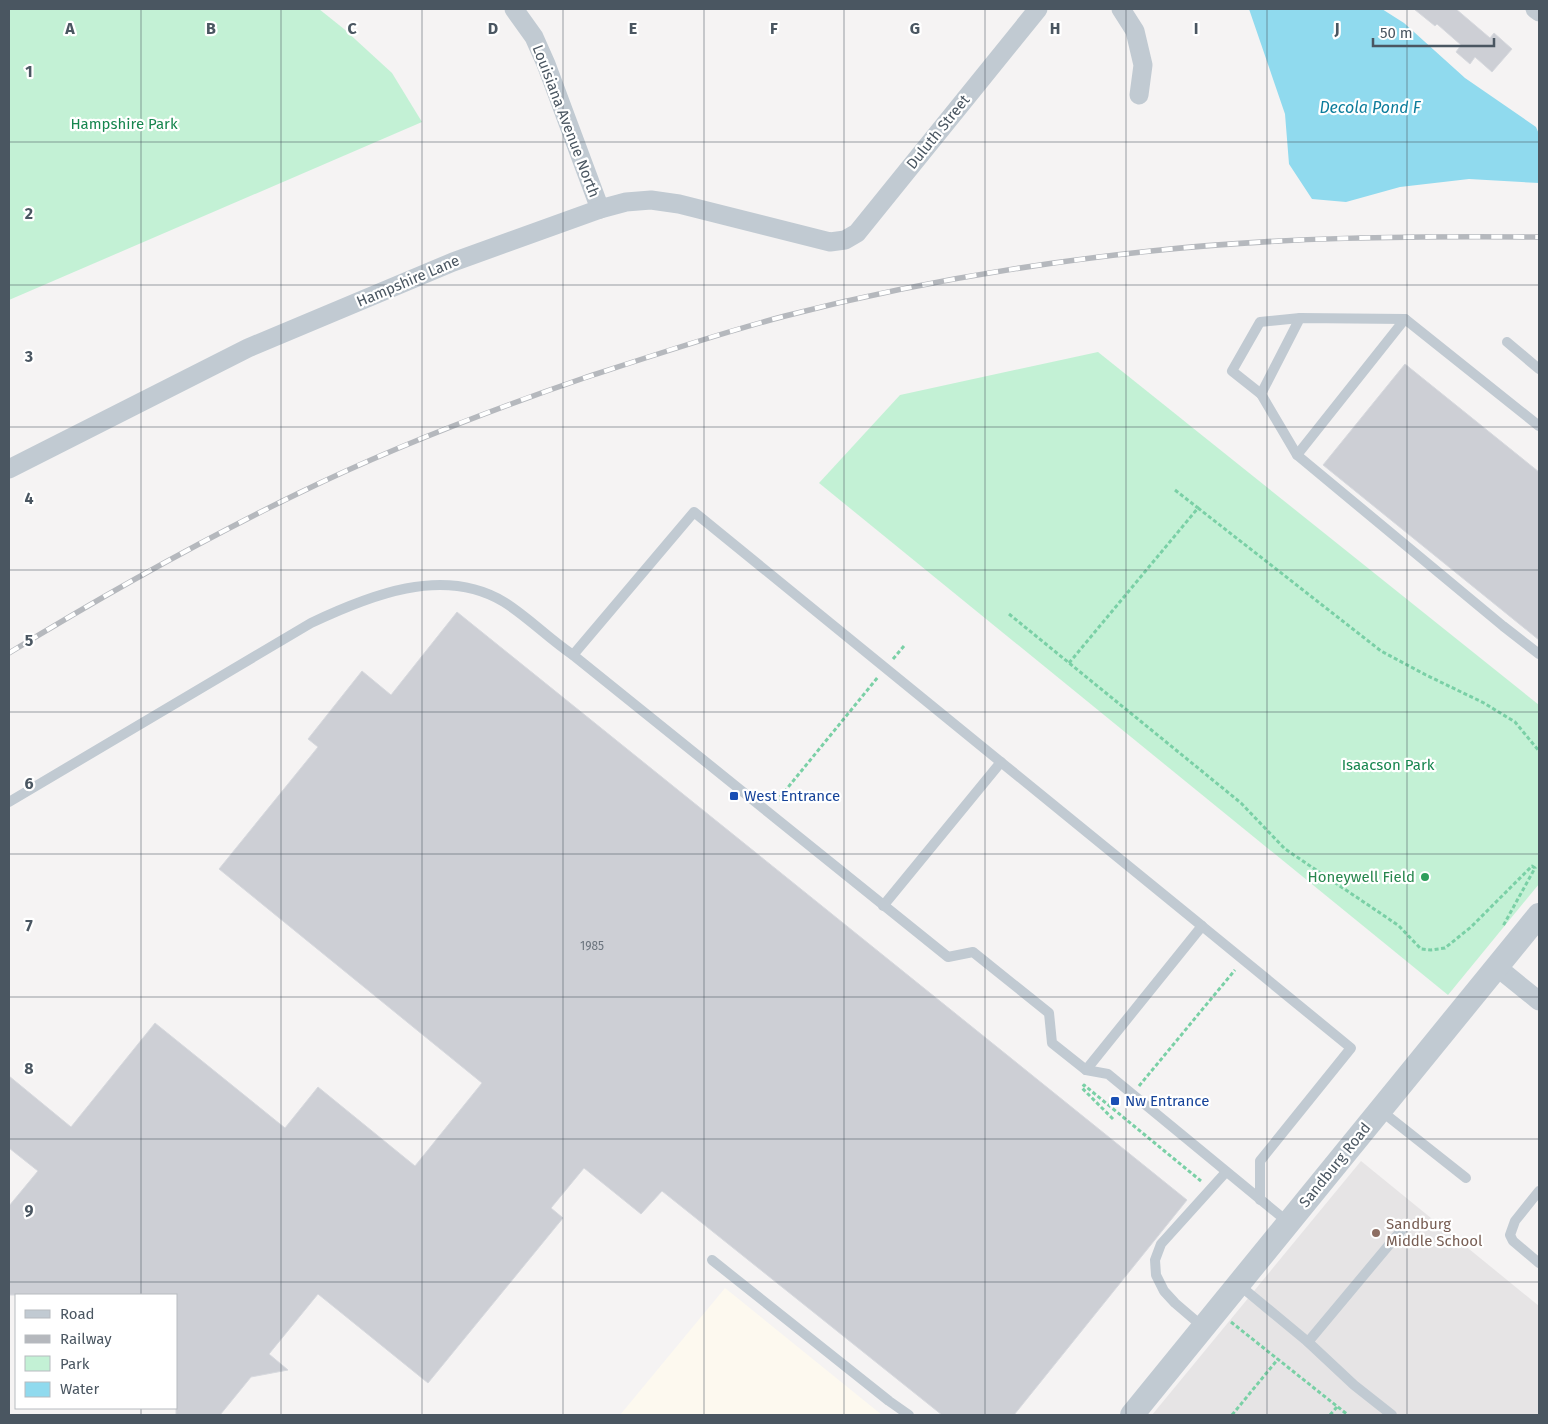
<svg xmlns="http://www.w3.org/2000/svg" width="1548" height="1424" font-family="'Fira Sans',sans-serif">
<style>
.commercial{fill:#fdf9ef}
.education{fill:#e6e4e5}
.green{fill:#c3f1d5}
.water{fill:#90daee}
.building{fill:#cdcfd5;stroke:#d7d9de}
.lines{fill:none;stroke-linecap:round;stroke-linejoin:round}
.path{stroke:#7ad0a6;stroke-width:3;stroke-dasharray:4 2.5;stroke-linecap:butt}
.service{stroke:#c1cad2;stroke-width:10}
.minor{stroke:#c1cad2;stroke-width:19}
.tertiary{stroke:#c1cad2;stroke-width:24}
.rail-casing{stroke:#b5b8bd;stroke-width:5.5}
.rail{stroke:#fff;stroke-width:4;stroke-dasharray:11;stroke-linecap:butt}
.grid{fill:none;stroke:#4a5661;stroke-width:1;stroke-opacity:0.55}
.transit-dot{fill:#1a4fb4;stroke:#fff;stroke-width:2}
.leisure-dot{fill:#2e9e5b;stroke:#fff;stroke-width:2}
.education-dot{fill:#8d6e63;stroke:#fff;stroke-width:2}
.labels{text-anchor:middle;stroke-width:4.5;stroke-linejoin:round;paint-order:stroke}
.number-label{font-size:12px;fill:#6b747e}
.street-label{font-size:15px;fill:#4a5661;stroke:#fff}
.park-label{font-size:15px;fill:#17864f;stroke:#fff}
.transit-label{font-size:15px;fill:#164399;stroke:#fff;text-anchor:start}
.leisure-label{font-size:15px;fill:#27864d;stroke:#fff;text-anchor:end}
.education-label{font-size:15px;fill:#785e54;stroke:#fff;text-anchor:start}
.water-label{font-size:16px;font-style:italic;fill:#0c7c9b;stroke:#fff}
.grid-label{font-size:16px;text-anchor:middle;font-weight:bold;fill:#4a5661;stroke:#fff;stroke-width:4.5;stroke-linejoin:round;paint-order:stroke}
</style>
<rect width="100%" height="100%" fill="#f5f3f3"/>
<!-- commercial -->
<path class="commercial" d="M 725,1288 L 882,1415 L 620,1415 Z"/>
<!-- education -->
<path class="education" d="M 1361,1161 L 1539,1306 L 1539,1415 L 1152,1415 Z"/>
<!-- green -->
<g class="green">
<path d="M 9,9 L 319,9 L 344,29 L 392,73 L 422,122 L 9,300 Z"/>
<path d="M 1098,352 L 1539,705 L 1539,884 L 1448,995 L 819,483 L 900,395 Z"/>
</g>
<!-- water -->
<path class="water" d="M 1249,9 L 1382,9 L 1404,23 L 1465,78 L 1536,127 L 1539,134 L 1539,183 L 1469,179 L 1400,187 L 1346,202 L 1312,199 L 1289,164 L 1285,114 Z"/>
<!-- building -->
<g class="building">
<path d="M 1414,9 L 1456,9 L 1490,38 L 1494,33 L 1512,49 L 1492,72 L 1475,57 L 1470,64 L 1456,52 L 1461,45 L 1437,24 L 1435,26 Z"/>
<path d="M 1405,364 L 1539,472 L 1539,640 L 1323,465 Z"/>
<path d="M 457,612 L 1187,1200 L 1014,1415 L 942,1415 L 662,1191 L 641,1214 L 584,1168 L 551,1208 L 563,1218 L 428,1383 L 318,1294 L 269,1354 L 288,1370 L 251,1377 L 220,1415 L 176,1415 L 176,1295 L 9,1295 L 9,1206 L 38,1171 L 9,1148 L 9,1076 L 71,1127 L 155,1023 L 285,1128 L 318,1087 L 415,1166 L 482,1083 L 219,869 L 318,747 L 308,739 L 362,671 L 391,695 Z"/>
</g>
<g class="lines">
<!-- path -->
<g class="path">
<path d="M 1175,490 L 1198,508"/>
<path d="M 1009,614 L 1241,803 L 1285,849 L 1386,917 L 1399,926 L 1421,949 L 1431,950 L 1445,948 L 1471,927 L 1532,866 L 1535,868 L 1503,926"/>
<path d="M 893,659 L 904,646"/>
<path d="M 1069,663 L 1198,508 L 1381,651 L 1426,675 L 1484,703 L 1515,722 L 1539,751"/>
<path d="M 776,802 L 878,677"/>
<path d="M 1139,1086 L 1235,970"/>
<path d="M 1113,1119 L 1082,1088 L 1084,1085 L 1201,1181"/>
<path d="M 1231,1322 L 1348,1415"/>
<path d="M 1232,1415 L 1278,1359"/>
<path d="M 1330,1415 L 1337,1407"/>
</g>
<!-- service -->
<g class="service">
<path d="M 1507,342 L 1539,369"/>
<path d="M 1261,394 L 1232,371 L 1260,322 L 1300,318"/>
<path d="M 1539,426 L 1405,319 L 1300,318 L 1261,394 L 1297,455 L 1503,626 L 1539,654"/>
<path d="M 1297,455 L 1405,319"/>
<path d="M 573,655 L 694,512 L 1202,926"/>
<path d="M 9,802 L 311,623 C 368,596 443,565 504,602 C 528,617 549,639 573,655 L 948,957 L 973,952 L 1049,1013 L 1052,1043 L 1086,1070 L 1108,1074 L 1289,1223"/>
<path d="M 883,906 L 1001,762"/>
<path d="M 1086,1070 L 1202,926 L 1351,1048 L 1260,1161 L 1260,1200"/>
<path d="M 1380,1110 L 1466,1178"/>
<path d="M 1539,1191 L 1515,1221 L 1510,1235 L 1513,1241 L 1539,1263"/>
<path d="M 712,1260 L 889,1401 L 909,1415"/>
<path d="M 1238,1284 L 1308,1342 L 1354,1385 L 1392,1415"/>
<path d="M 1203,1327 L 1175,1303 L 1164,1291 L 1156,1275 L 1155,1260 L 1161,1244 L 1226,1172"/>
<path d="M 1308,1342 L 1404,1227"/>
</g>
<!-- minor -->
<g class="minor">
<path d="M 514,9 L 534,37 L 546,64 L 600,209"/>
<path d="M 1121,9 L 1135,31 L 1143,65 L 1139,95"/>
<path d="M 1535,9 L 1539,12"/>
<path d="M 9,469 L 248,348 L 453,262 L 600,209 L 626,202 L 651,200 L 679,204 L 830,242 L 845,240 L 857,233 L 1038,9"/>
<path d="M 1497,967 L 1539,1001"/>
</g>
<!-- tertiary -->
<path class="tertiary" d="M 1132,1415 L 1539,915"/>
<!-- rail casing -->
<g class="rail-casing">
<path id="rail" d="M 9,653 C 104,595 200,541 299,493 C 391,448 488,411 584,378 C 651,356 717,334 785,316 C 905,285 1028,264 1151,251 C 1280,237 1410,236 1539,237"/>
</g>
<!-- rail -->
<use href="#rail" class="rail"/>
</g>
<!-- grid -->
<path class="grid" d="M 141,9 L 141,1295M 281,9 L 281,1415M 422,9 L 422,1415M 563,9 L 563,1415M 704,9 L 704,1415M 844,9 L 844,1415M 985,9 L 985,1415M 1126,9 L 1126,1415M 1267,9 L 1267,1415M 1407,9 L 1407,1415M 9,142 L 1539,142M 9,285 L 1539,285M 9,427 L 1539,427M 9,570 L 1539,570M 9,712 L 1539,712M 9,854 L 1539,854M 9,997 L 1539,997M 9,1139 L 1539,1139M 9,1282 L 1539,1282M 141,1408 L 141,1415"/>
<!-- markers -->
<g class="transit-dot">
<rect x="729" y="791" width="10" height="10" rx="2.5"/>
<rect x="1110" y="1096" width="10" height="10" rx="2.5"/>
</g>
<circle class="leisure-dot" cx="1425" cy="877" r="5"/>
<circle class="education-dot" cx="1376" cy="1233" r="5"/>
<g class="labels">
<!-- number labels -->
<g class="number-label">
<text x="592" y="950">1985</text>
</g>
<!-- street labels -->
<g class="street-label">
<text transform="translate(566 121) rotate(69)" y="5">Louisiana Avenue North</text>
<text transform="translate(938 132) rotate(-51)" y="5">Duluth Street</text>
<text transform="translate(408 281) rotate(-23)" y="5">Hampshire Lane</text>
<text transform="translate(1335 1165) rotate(-51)" y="5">Sandburg Road</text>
</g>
<!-- park labels -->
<g class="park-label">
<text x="124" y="129">Hampshire Park</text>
<text x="1388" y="770">Isaacson Park</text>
</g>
<!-- transit labels -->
<g class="transit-label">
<text x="744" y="801">West Entrance</text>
<text x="1125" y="1106">Nw Entrance</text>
</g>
<!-- leisure labels -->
<g class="leisure-label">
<text x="1415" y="882">Honeywell Field</text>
</g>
<!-- education labels -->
<g class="education-label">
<text x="1386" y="1229">Sandburg<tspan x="1386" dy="17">Middle School</tspan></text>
</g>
<!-- water labels -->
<g class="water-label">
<text x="1370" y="113">Decola Pond F</text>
</g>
</g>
<g class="grid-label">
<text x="70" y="34">A</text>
<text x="211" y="34">B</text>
<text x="352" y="34">C</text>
<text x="493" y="34">D</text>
<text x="633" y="34">E</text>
<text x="774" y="34">F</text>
<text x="915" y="34">G</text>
<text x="1055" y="34">H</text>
<text x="1196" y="34">I</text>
<text x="1337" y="34">J</text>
<text x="29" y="77">1</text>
<text x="29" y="219">2</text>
<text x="29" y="362">3</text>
<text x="29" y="504">4</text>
<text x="29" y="646">5</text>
<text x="29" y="789">6</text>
<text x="29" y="931">7</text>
<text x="29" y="1074">8</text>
<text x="29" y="1216">9</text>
</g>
<!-- border -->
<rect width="1548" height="1424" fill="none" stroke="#4a5661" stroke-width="20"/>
<!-- legend -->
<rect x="15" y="1294" width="162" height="115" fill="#ffffff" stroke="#b7bbc0"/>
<rect x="25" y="1310" width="25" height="8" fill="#c1cad2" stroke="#b7bbc0"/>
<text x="60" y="1319" font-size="15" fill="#4a5661">Road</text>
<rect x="25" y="1335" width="25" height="8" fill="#b5b8bd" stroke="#b7bbc0"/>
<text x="60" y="1344" font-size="15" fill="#4a5661">Railway</text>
<rect x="25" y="1356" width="25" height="15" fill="#c3f1d5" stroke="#b7bbc0"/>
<text x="60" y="1369" font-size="15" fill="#4a5661">Park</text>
<rect x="25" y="1382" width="25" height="15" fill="#90daee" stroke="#b7bbc0"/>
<text x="60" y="1394" font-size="15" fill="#4a5661">Water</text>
<!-- scale -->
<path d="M1373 38v8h121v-8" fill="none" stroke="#4a5661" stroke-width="2.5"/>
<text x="1380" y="38" font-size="15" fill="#4a5661" stroke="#ffffff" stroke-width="4" paint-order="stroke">50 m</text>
</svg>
